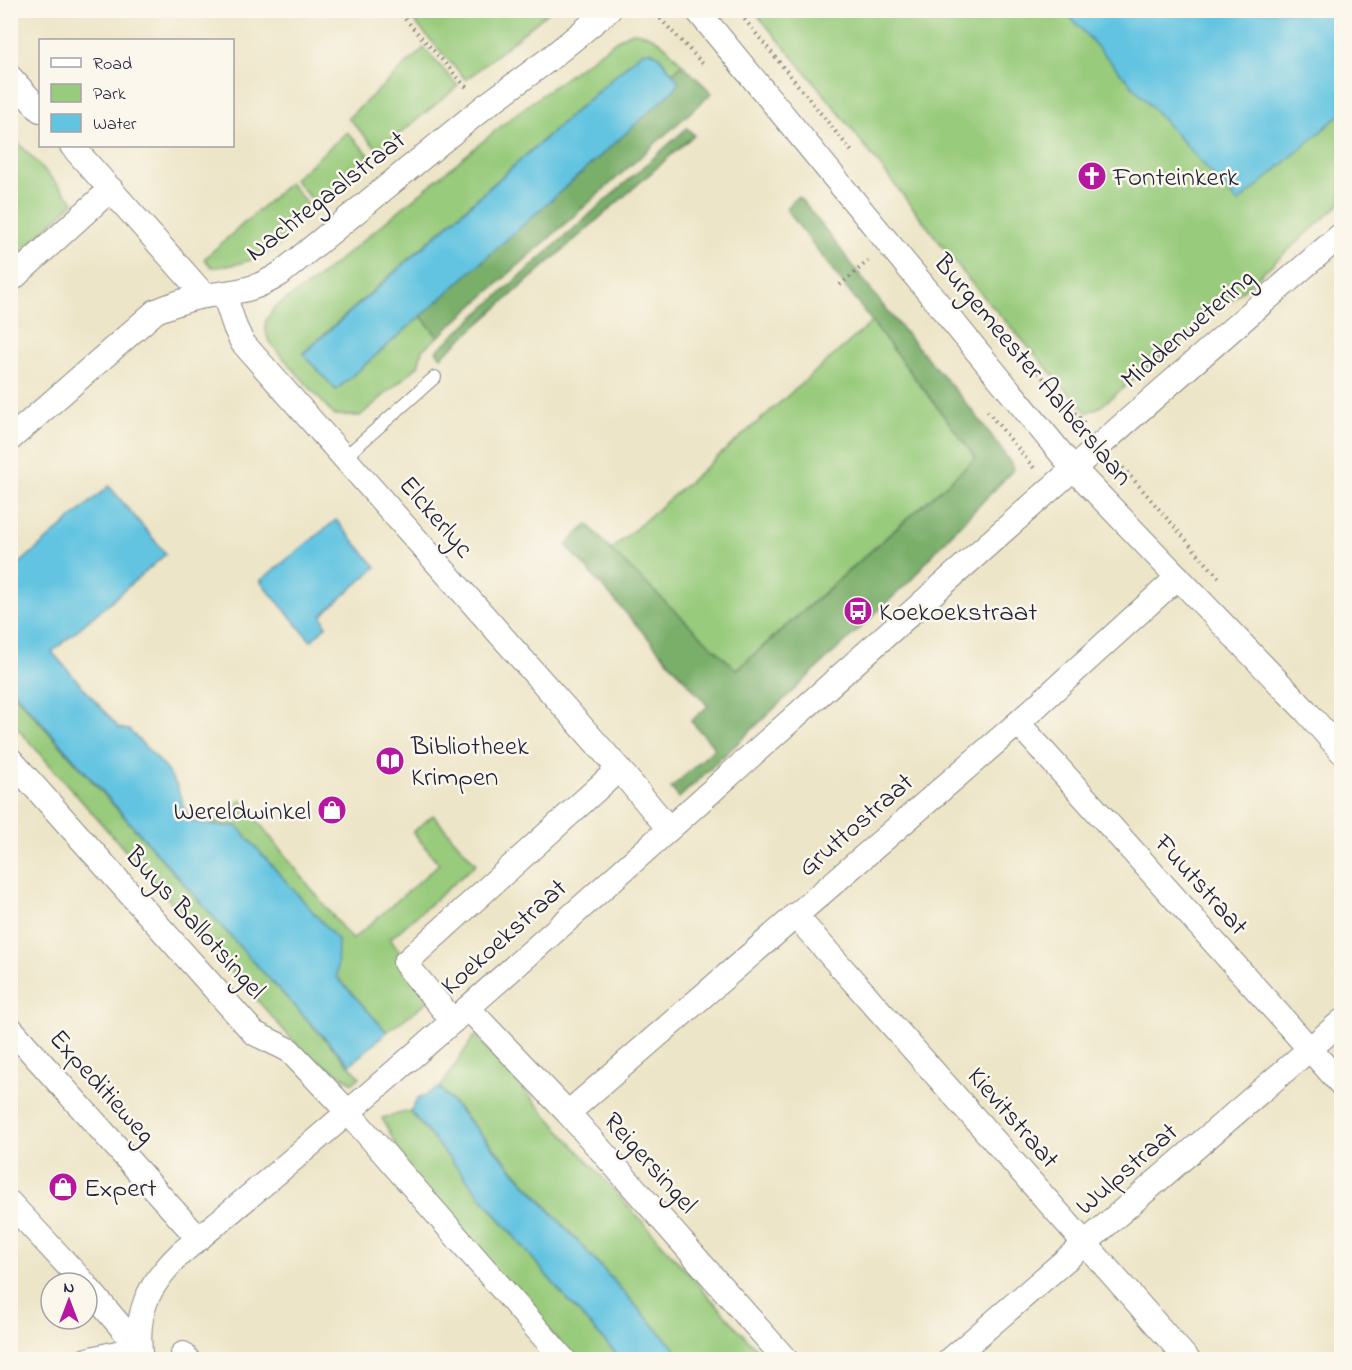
<svg xmlns="http://www.w3.org/2000/svg" width="1352" height="1370" font-family="'Indie Flower',sans-serif">
<style>
.green{fill:#98cb7b;stroke:#5d765b;stroke-width:1.5}
.forest{fill:#7aaf6b;stroke:#4e6853;stroke-width:1.5}
.water{fill:#63c4e1;stroke:#42738e;stroke-width:1.5}
.lines{fill:none;stroke-linecap:round;stroke-linejoin:round}
.lane-casing{stroke:#888481;stroke-width:14}
.street-casing{stroke:#888481;stroke-width:26}
.path{stroke:#888481;stroke-width:4;stroke-dasharray:1.5 4.5;stroke-linecap:butt}
.lane{stroke:#fff;stroke-width:12}
.street{stroke:#fff;stroke-width:24}
.labels{text-anchor:middle;stroke-width:5;stroke-linejoin:round;paint-order:stroke}
.poi-label{font-size:27px;fill:#22223b;stroke:#fbf7ec;text-anchor:start}
.street-label{font-size:27px;fill:#22223b;stroke:#fbf7ec}
</style>
<rect width="100%" height="100%" fill="#fbf7ec"/>
<filter id="ink" filterUnits="userSpaceOnUse"><feTurbulence type="fractalNoise" baseFrequency=".0167" numOctaves="2"/><feDisplacementMap in="SourceGraphic" scale="12" xChannelSelector="R" yChannelSelector="G"/><feConvolveMatrix kernelMatrix="1 2 1 2 8 2 1 2 1" color-interpolation-filters="sRGB"/></filter>
<filter id="wash" filterUnits="userSpaceOnUse"><feTurbulence type="fractalNoise" baseFrequency=".008" numOctaves="4" result="noise"/><feDisplacementMap in="SourceGraphic" scale="24" xChannelSelector="R" yChannelSelector="G"/><feGaussianBlur stdDeviation="1.35" result="paint"/><feColorMatrix in="noise" values="0 0 0 0 0 0 0 0 0 0 0 0 0 0 0 0 0 1.4 0 .05"/><feComposite in="paint" operator="in"/></filter>
<g filter="url(#wash)">
<rect width="100%" height="100%" fill="#ede5c7"/>
<!-- green -->
<g class="green">
<path d="M 405,11 L 550,11 L 466,80 Z"/>
<path d="M 754,11 L 1341,11 L 1341,203 L 1242,291 L 1101,406 L 1087,413 L 969,280 L 825,95 Z"/>
<path d="M 633,32 C 657,34 667,47 682,64 L 673,73 L 658,55 L 642,52 L 303,353 L 336,390 L 421,316 L 438,337 L 422,350 L 418,366 L 360,416 L 334,415 L 269,342 L 265,328 L 266,320 L 274,308 L 314,281 L 517,113 L 623,36 Z"/>
<path d="M 424,48 L 458,86 L 379,151 L 348,118 Z"/>
<path d="M 347,132 L 371,157 L 315,203 L 294,179 Z"/>
<path d="M 11,135 L 74,202 L 11,262 Z"/>
<path d="M 289,183 L 310,207 L 283,230 L 282,243 C 261,258 238,267 212,267 L 204,259 Z"/>
<path d="M 872,322 L 976,458 L 736,670 L 611,550 Z"/>
<path d="M 10,689 L 248,956 L 360,1077 L 353,1083 L 303,1052 L 11,721 Z"/>
<path d="M 241,800 L 352,940 L 439,864 L 413,832 L 433,815 L 476,864 L 390,939 L 436,995 L 387,1032 L 337,977 L 237,826 L 211,824 Z"/>
<path d="M 475,1035 L 765,1359 L 684,1359 L 440,1088 Z"/>
<path d="M 410,1111 L 563,1295 L 621,1359 L 575,1359 L 418,1187 L 382,1118 Z"/>
</g>
<!-- forest -->
<g class="forest">
<path d="M 682,64 L 712,93 L 438,337 L 421,316 L 674,90 L 678,82 L 673,73 Z"/>
<path d="M 687,128 L 694,135 L 441,357 L 436,351 Z"/>
<path d="M 798,196 C 829,232 856,271 885,308 C 928,362 978,410 1014,469 C 981,505 944,538 913,578 L 679,798 L 671,788 L 715,748 L 691,721 L 708,706 L 566,545 L 588,524 L 611,550 L 737,670 L 976,458 L 786,209 Z"/>
</g>
<!-- water -->
<g class="water">
<path d="M 1065,11 L 1341,11 L 1341,114 L 1238,203 Z"/>
<path d="M 651,51 L 658,55 L 679,82 L 674,90 L 421,316 L 336,390 L 303,354 L 642,52 Z"/>
<path d="M 109,486 L 166,554 L 52,652 L 119,728 L 129,730 L 163,765 L 177,786 L 187,815 L 194,822 L 219,826 L 237,826 L 338,940 L 337,977 L 387,1032 L 350,1065 L 248,956 L 11,688 L 11,571 Z"/>
<path d="M 336,520 L 376,567 L 322,615 L 326,626 L 311,641 L 260,581 Z"/>
<path d="M 439,1088 L 684,1359 L 621,1359 L 563,1295 L 410,1111 L 418,1099 Z"/>
</g>
</g>
<g filter="url(#ink)">
<g class="lines">
<!-- lane casing -->
<g class="lane-casing">
<path id="lane" d="M 345,457 L 435,377"/>
</g>
<!-- street casing -->
<g class="street-casing">
<g id="street">
<path d="M 697,10 L 1073,468 L 1306,711 L 1342,752"/>
<path d="M 10,77 L 40,110"/>
<path d="M 72,146 L 205,296"/>
<path d="M 10,281 L 111,189"/>
<path d="M 224,294 L 235,327 L 242,342 L 619,769 L 405,963 L 453,1021"/>
<path d="M 10,439 L 156,311 C 172,305 188,298 205,296 C 236,291 252,292 280,274 L 484,107 L 548,60 L 609,10"/>
<path d="M 1018,723 L 1342,1085"/>
<path d="M 10,759 L 254,1033 L 289,1050 L 348,1112 L 564,1360"/>
<path d="M 619,769 L 669,829"/>
<path d="M 795,915 L 1188,1360"/>
<path d="M 468,1008 L 568,1113 L 786,1360"/>
<path d="M 10,1028 L 199,1239"/>
<path d="M 568,1113 L 1018,723 L 1178,577"/>
<path d="M 10,1203 L 84,1283"/>
<path d="M 87,1287 L 139,1348"/>
<path d="M 183,1354 L 188,1360"/>
<path d="M 87,1360 L 139,1348"/>
<path d="M 141,1360 C 134,1312 148,1285 181,1253 C 367,1100 546,939 725,779 C 930,596 1134,413 1342,234"/>
<path d="M 950,1360 L 1342,1021"/>
</g>
</g>
<!-- path -->
<g class="path">
<path d="M 397,10 L 467,88"/>
<path d="M 652,10 L 705,66"/>
<path d="M 737,10 L 852,152"/>
<path d="M 840,285 L 868,261"/>
<path d="M 986,315 L 1084,423"/>
<path d="M 987,411 L 1034,468"/>
<path d="M 1119,463 L 1220,579"/>
</g>
<!-- lane -->
<use href="#lane" class="lane"/>
<!-- street -->
<use href="#street" class="street"/>
</g>
</g>
<!-- icons -->
<defs>
<g id="church-disc" transform="scale(1.5)"><circle r="9.5" fill="#b5179e" stroke="#fbf7ec"/><path d="M-1.2-6h2.4v3.5h3.3v2.4h-3.3V6h-2.4V-.1h-3.3v-2.4h3.3Z" fill="#fff"/></g>
<g id="bus-disc" transform="scale(1.5)"><circle r="9.5" fill="#b5179e" stroke="#fbf7ec"/><path d="M-5-6H5V4H4V6H2V4H-2V6H-4V4H-5ZM-3.5-4V0h7V-4ZM-3.5 1.2v1.5H-2V1.2ZM2 1.2v1.5H3.5V1.2Z" fill="#fff"/></g>
<g id="library-disc" transform="scale(1.5)"><circle r="9.5" fill="#b5179e" stroke="#fbf7ec"/><path d="M-6-4Q-3-5.5-.7-3.5V5Q-3 3-6 4ZM6-4Q3-5.5 .7-3.5V5Q3 3 6 4Z" fill="#fff"/></g>
<g id="shop-disc" transform="scale(1.5)"><circle r="9.5" fill="#b5179e" stroke="#fbf7ec"/><path d="M-5-2.5h2.3a2.7 3.5 0 0 1 5.4 0H5L5.5 6h-11ZM-1.5-2.5h3a1.5 2.3 0 0 0-3 0Z" fill="#fff"/></g>
</defs>
<g fill-rule="evenodd">
<use href="#church-disc" x="1092" y="176"/>
<use href="#bus-disc" x="858" y="611"/>
<use href="#library-disc" x="390" y="761"/>
<use href="#shop-disc" x="332" y="810"/>
<use href="#shop-disc" x="63" y="1187"/>
</g>
<g class="labels">
<!-- poi labels -->
<g class="poi-label">
<text x="1113" y="185">Fonteinkerk</text>
<text x="879" y="620">Koekoekstraat</text>
<text x="411" y="754">Bibliotheek<tspan x="411" dy="31">Krimpen</tspan></text>
<text x="311" y="819" text-anchor="end">Wereldwinkel</text>
<text x="84" y="1196">Expert</text>
</g>
<!-- street labels -->
<g class="street-label">
<text transform="translate(325 195) rotate(-38)" y="9">Nachtegaalstraat</text>
<text transform="translate(1187 328) rotate(-41)" y="9">Middenwetering</text>
<text transform="translate(1034 369) rotate(50)" y="9">Burgemeester Aalberslaan</text>
<text transform="translate(437 516) rotate(49)" y="9">Elckerlyc</text>
<text transform="translate(855 824) rotate(-41)" y="9">Gruttostraat</text>
<text transform="translate(1202 884) rotate(48)" y="9">Fuutstraat</text>
<text transform="translate(196 922) rotate(48)" y="9">Buys Ballotsingel</text>
<text transform="translate(503 936) rotate(-42)" y="9">Koekoekstraat</text>
<text transform="translate(103 1086) rotate(48)" y="9">Expeditieweg</text>
<text transform="translate(1014 1117) rotate(49)" y="9">Kievitstraat</text>
<text transform="translate(651 1162) rotate(48)" y="9">Reigersingel</text>
<text transform="translate(1126 1168) rotate(-41)" y="9">Wulpstraat</text>
</g>
</g>
<!-- margin -->
<rect width="1352" height="1370" fill="none" stroke="#fbf7ec" stroke-width="36"/>
<!-- legend -->
<rect x="39" y="39" width="195" height="108" fill="#fbf7ec" stroke="#a4a2a5" stroke-width="1.5"/>
<rect x="51" y="58" width="30" height="9" fill="#ffffff" stroke="#a4a2a5" stroke-width="1.5"/>
<text x="93" y="69" font-size="18" fill="#22223b">Road</text>
<rect x="51" y="84" width="30" height="18" fill="#98cb7b" stroke="#a4a2a5" stroke-width="1.5"/>
<text x="93" y="99" font-size="18" fill="#22223b">Park</text>
<rect x="51" y="114" width="30" height="18" fill="#63c4e1" stroke="#a4a2a5" stroke-width="1.5"/>
<text x="93" y="129" font-size="18" fill="#22223b">Water</text>
<!-- north arrow -->
<g transform="translate(69 1301)"><circle r="28" fill="#fbf7ec" stroke="#a4a2a5" stroke-width="1.5"/>
<path d="M0-4.5L10 22L0 15L-10 22Z" fill="#b5179e"/>
<text y="-9" font-size="16" font-weight="bold" text-anchor="middle" fill="#22223b">N</text>
</g>
</svg>
